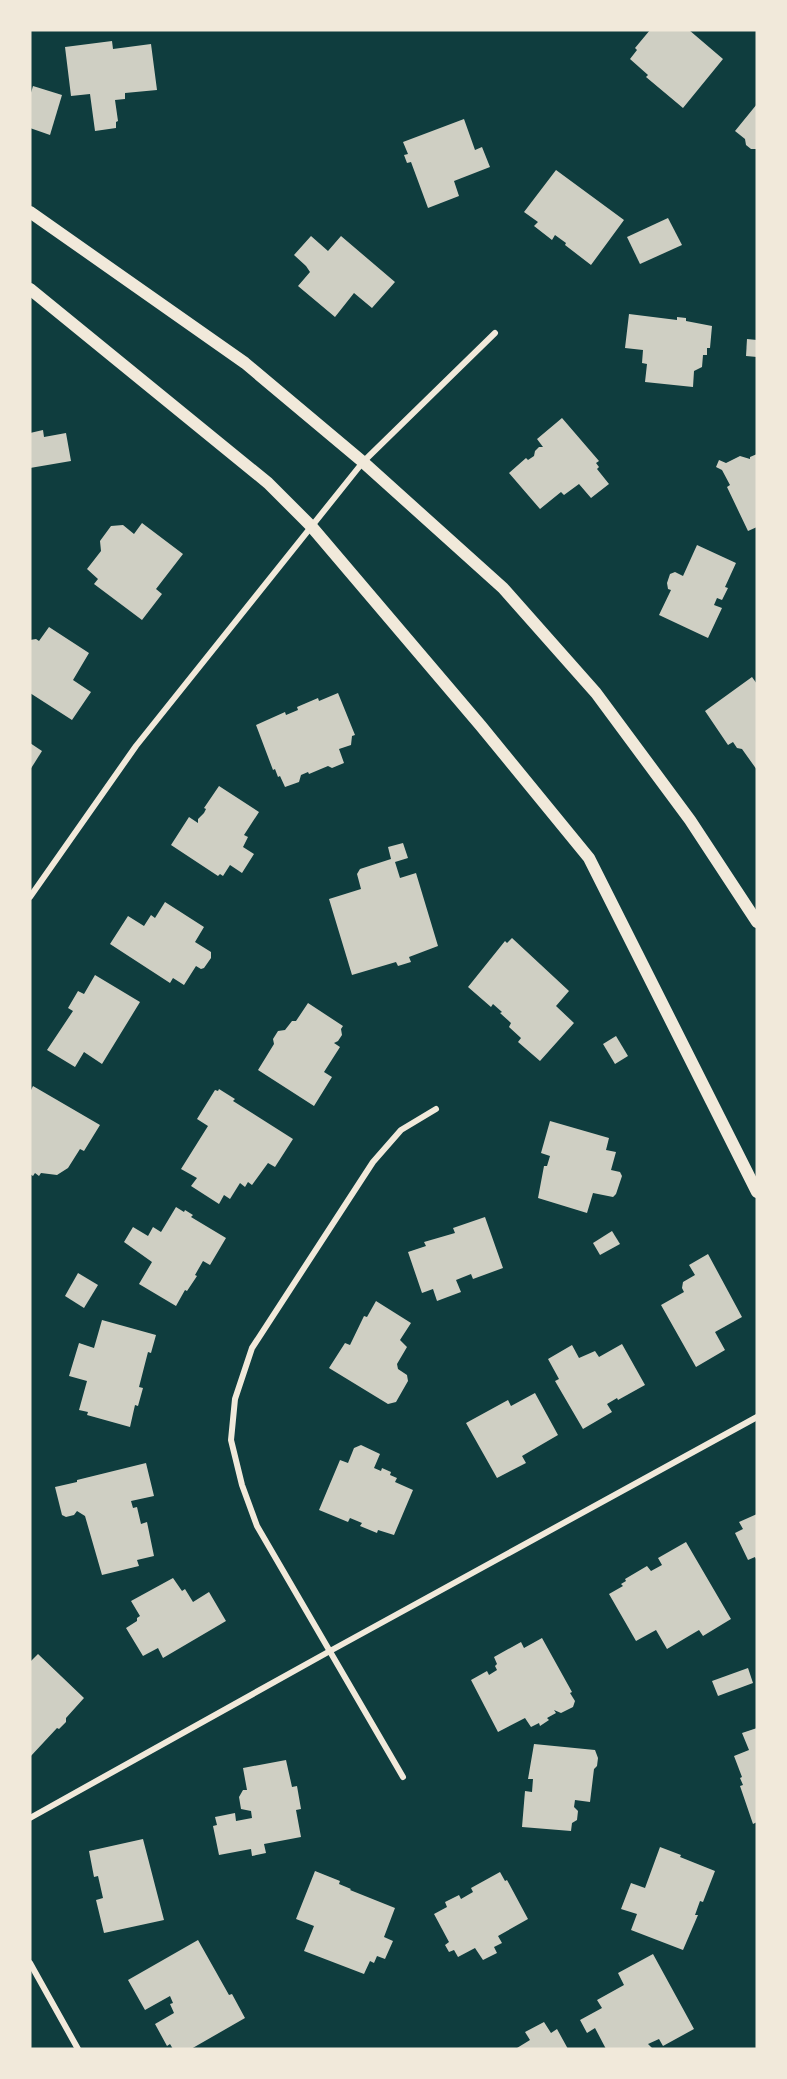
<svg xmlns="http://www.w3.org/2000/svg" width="787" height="2079" font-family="'Asap Condensed',sans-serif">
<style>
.building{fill:#cfcfc3}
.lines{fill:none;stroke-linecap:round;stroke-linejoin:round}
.minor{stroke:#f1e9da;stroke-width:6}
.secondary{stroke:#f1e9da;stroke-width:12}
</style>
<rect width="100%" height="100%" fill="#0f3d3e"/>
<!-- building -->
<g class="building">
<path d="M 650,30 L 689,30 L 723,59 L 683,108 L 646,77 L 648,75 L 630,59 L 637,50 L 635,48 Z"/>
<path d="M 112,41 L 113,49 L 151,44 L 157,90 L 125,93 L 125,99 L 115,100 L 118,121 L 116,122 L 116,128 L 95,131 L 90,94 L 71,96 L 65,47 Z"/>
<path d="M 33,86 L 62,95 L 50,135 L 30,128 L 30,96 Z"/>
<path d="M 757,104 L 757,149 L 751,149 L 746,145 L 745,139 L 735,131 Z"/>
<path d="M 464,119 L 475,150 L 482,147 L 490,167 L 454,181 L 459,196 L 428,208 L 411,162 L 407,163 L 404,155 L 408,154 L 403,142 Z"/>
<path d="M 556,170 L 624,220 L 591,265 L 565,245 L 566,243 L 555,235 L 552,240 L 534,226 L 538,222 L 524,212 Z"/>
<path d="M 668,218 L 682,245 L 640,264 L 627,237 Z"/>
<path d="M 311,236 L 328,251 L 341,236 L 395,282 L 372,308 L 354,293 L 335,317 L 298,286 L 310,272 L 306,266 L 294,255 Z"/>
<path d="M 629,314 L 677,320 L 677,317 L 686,318 L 686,321 L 712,326 L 710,348 L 707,348 L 707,355 L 703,355 L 702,367 L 694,371 L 693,387 L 645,382 L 647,364 L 642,363 L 643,350 L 625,348 Z"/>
<path d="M 747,339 L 757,340 L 757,357 L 746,356 Z"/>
<path d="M 562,418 L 599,461 L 596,463 L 599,467 L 597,469 L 609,484 L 591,498 L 579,484 L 564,495 L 561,492 L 540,509 L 509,473 L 526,458 L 528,460 L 534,456 L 535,451 L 539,447 L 543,447 L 537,439 Z"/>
<path d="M 43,430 L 44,437 L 66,433 L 71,461 L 30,468 L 30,433 Z"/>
<path d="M 757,454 L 757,527 L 748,531 L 727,487 L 730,485 L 722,470 L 716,467 L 719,460 L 726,463 L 740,456 L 750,459 L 750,457 Z"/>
<path d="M 142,523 L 183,554 L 156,589 L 162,594 L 142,620 L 94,584 L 98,579 L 87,569 L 101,551 L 100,541 L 111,526 L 123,525 L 134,534 Z"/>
<path d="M 697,545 L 736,563 L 725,587 L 728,588 L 722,600 L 717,598 L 714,605 L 722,608 L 708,638 L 659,615 L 671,590 L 668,589 L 667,583 L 670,574 L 675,572 L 683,576 Z"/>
<path d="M 49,627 L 89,653 L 73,680 L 91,692 L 72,720 L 30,693 L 30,640 L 36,639 L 39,641 Z"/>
<path d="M 752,677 L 757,684 L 757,770 L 742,749 L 737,748 L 733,742 L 728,745 L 705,711 Z"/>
<path d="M 338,693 L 355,735 L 352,736 L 351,745 L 339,749 L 344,763 L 332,768 L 328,766 L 309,774 L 308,772 L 301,775 L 299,782 L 285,787 L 280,776 L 278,777 L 275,769 L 273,770 L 256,725 L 285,712 L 286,715 L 298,710 L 297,707 L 318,698 L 319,701 Z"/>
<path d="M 30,743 L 42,751 L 30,770 Z"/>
<path d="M 219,786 L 259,812 L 244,835 L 248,837 L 243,847 L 254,854 L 242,873 L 230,865 L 223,876 L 220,874 L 218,876 L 171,845 L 189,817 L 198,823 L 198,819 L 204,813 L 206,809 L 204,808 Z"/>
<path d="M 403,843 L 408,858 L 395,862 L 400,878 L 416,873 L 438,946 L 409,957 L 411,962 L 398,966 L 396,962 L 352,975 L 329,899 L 361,889 L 357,874 L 360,869 L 391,859 L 388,847 Z"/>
<path d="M 165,902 L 204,927 L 195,942 L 211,952 L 211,958 L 204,968 L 201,969 L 196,966 L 184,985 L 173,978 L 170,983 L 110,944 L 128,916 L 144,926 L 151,915 L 155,918 Z"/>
<path d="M 512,938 L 569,991 L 556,1006 L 574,1023 L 540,1061 L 518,1042 L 521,1038 L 509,1027 L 511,1023 L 500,1013 L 502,1012 L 493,1004 L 491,1007 L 468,987 L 505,941 L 507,943 Z"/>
<path d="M 95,975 L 140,1002 L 102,1064 L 84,1052 L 75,1067 L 47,1050 L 73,1011 L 68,1008 L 78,991 L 84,994 Z"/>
<path d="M 308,1003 L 343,1026 L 341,1029 L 342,1035 L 338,1041 L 334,1043 L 340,1047 L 324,1072 L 332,1077 L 314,1106 L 258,1070 L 274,1044 L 273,1039 L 278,1031 L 285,1030 L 292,1021 L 296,1021 Z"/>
<path d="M 616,1036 L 628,1056 L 615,1064 L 603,1044 Z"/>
<path d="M 33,1086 L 100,1125 L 84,1151 L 80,1149 L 68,1168 L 57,1175 L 41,1173 L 39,1176 L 35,1173 L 33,1176 L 30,1174 L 30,1092 Z"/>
<path d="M 219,1089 L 235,1099 L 233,1101 L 293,1139 L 275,1167 L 268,1163 L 252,1185 L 248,1182 L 245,1187 L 240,1183 L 230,1199 L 224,1195 L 219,1204 L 191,1186 L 197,1178 L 181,1169 L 208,1126 L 197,1119 L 215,1090 L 218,1091 Z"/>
<path d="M 550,1121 L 609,1138 L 606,1150 L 616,1152 L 611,1170 L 620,1172 L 622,1176 L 616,1194 L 613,1197 L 593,1193 L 587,1213 L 538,1198 L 544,1166 L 547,1166 L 550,1156 L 541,1153 Z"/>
<path d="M 176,1207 L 184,1212 L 185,1210 L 193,1215 L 191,1217 L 226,1238 L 210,1265 L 203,1261 L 195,1275 L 197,1276 L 187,1291 L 185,1290 L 176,1306 L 139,1284 L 152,1262 L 124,1242 L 133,1227 L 148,1236 L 153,1227 L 161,1232 Z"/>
<path d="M 485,1217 L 503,1268 L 473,1279 L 471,1274 L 456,1280 L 461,1292 L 437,1301 L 433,1289 L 422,1293 L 408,1252 L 426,1246 L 424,1242 L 455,1233 L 453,1228 Z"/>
<path d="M 612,1231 L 620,1244 L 600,1255 L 593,1243 Z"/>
<path d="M 708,1254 L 742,1317 L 715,1332 L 725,1350 L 696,1367 L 661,1305 L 684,1292 L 682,1288 L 683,1282 L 695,1275 L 689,1265 Z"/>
<path d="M 78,1273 L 98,1285 L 84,1308 L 65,1296 Z"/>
<path d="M 376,1301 L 411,1323 L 400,1340 L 407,1347 L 397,1364 L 398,1369 L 407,1375 L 408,1381 L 396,1402 L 388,1404 L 329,1368 L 345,1343 L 350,1345 L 364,1316 L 367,1317 Z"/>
<path d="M 102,1320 L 156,1335 L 151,1353 L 148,1352 L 139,1387 L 143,1388 L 138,1406 L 135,1405 L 130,1427 L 87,1415 L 88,1412 L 79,1410 L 87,1381 L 69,1376 L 79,1343 L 94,1348 Z"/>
<path d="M 622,1344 L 645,1385 L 618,1400 L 617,1398 L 607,1404 L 612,1412 L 583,1429 L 555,1381 L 559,1379 L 548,1359 L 572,1345 L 579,1358 L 595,1351 L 599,1357 Z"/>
<path d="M 535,1393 L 558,1435 L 522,1456 L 526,1463 L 497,1478 L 466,1423 L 508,1400 L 511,1406 Z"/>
<path d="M 361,1445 L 380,1454 L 374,1468 L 381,1471 L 382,1468 L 391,1472 L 390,1475 L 397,1478 L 395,1482 L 413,1490 L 394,1535 L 378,1530 L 377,1533 L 360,1526 L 362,1523 L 350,1518 L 348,1522 L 319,1510 L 340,1460 L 348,1463 L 354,1448 Z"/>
<path d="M 146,1463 L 154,1496 L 131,1501 L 133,1508 L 137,1507 L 141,1524 L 147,1522 L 154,1556 L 137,1560 L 139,1566 L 102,1575 L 85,1516 L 77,1511 L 74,1515 L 66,1517 L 62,1515 L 55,1487 L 77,1482 L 77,1480 Z"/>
<path d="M 757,1514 L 757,1561 L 755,1557 L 748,1560 L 735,1533 L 743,1529 L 739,1522 Z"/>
<path d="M 686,1542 L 731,1619 L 703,1636 L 699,1630 L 667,1649 L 656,1630 L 636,1641 L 609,1594 L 623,1586 L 621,1584 L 626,1581 L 625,1579 L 647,1566 L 651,1571 L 662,1565 L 658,1558 Z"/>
<path d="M 173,1578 L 182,1591 L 185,1589 L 193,1602 L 209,1592 L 226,1621 L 163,1658 L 158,1648 L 143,1656 L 126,1628 L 137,1621 L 137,1618 L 140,1616 L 131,1601 Z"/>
<path d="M 542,1638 L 572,1692 L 570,1693 L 575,1701 L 573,1707 L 561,1713 L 554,1710 L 556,1713 L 547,1718 L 549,1720 L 540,1726 L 539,1723 L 531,1727 L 525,1718 L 498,1732 L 471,1680 L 487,1671 L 489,1675 L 497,1670 L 495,1666 L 497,1664 L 494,1657 L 521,1642 L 524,1648 Z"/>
<path d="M 38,1654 L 84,1698 L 66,1718 L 66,1722 L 59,1729 L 57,1728 L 30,1757 L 30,1662 Z"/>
<path d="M 748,1668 L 753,1683 L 718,1696 L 712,1681 Z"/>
<path d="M 757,1728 L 757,1822 L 753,1824 L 740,1786 L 743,1785 L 740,1778 L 742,1777 L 734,1756 L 749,1750 L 742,1733 Z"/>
<path d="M 534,1744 L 595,1750 L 598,1758 L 597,1766 L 594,1769 L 590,1802 L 575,1800 L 574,1807 L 578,1811 L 577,1820 L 572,1823 L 571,1831 L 522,1827 L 525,1791 L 532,1792 L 533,1779 L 528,1779 Z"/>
<path d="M 286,1760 L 292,1787 L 297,1786 L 301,1809 L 296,1810 L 301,1837 L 264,1844 L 266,1853 L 252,1856 L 251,1849 L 219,1855 L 213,1826 L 217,1825 L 215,1817 L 235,1813 L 236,1821 L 252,1818 L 251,1811 L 241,1809 L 239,1797 L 243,1790 L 247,1790 L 243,1768 Z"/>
<path d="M 143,1839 L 164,1920 L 104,1933 L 96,1900 L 103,1898 L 98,1876 L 94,1877 L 89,1851 Z"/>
<path d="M 660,1847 L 681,1855 L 680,1857 L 715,1871 L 703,1902 L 700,1901 L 695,1915 L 698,1915 L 683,1950 L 631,1930 L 637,1914 L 621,1909 L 631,1883 L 645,1888 Z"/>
<path d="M 315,1871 L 340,1881 L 339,1884 L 351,1889 L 350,1890 L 395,1908 L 384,1937 L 393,1941 L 385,1959 L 377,1956 L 374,1963 L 370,1961 L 364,1974 L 304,1951 L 314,1926 L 296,1919 Z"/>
<path d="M 500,1872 L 505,1881 L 507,1880 L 528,1919 L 498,1936 L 502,1943 L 494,1947 L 497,1953 L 483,1960 L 475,1948 L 458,1957 L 454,1950 L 449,1952 L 445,1945 L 449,1942 L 434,1914 L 447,1907 L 445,1902 L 459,1895 L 461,1899 L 473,1892 L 471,1888 Z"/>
<path d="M 198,1940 L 229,1995 L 232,1994 L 245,2018 L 191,2049 L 173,2049 L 170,2044 L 167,2046 L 155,2024 L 174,2013 L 170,2004 L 173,2003 L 170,1996 L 145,2010 L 128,1980 Z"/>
<path d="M 653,1954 L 694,2029 L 663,2046 L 659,2039 L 648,2044 L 652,2048 L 650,2049 L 606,2049 L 595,2028 L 587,2033 L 580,2020 L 602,2008 L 597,2000 L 624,1985 L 618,1973 Z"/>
<path d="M 544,2022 L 551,2033 L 557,2029 L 568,2049 L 518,2049 L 517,2048 L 530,2040 L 525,2032 Z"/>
</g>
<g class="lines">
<!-- minor -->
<g class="minor">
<path d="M 30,897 L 136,746 L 363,462 L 495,333"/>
<path d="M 403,1777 L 257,1526 L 242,1485 L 231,1440 L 235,1399 L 252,1348 L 373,1162 L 401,1130 L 436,1109"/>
<path d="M 30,1818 L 330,1651 L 757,1417"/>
<path d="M 30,1963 L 78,2049"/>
</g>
<!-- secondary -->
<g class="secondary">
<path d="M 30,212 L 245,363 L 363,462 L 503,588 L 596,693 L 690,820 L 757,922"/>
<path d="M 30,289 L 268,483 L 311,526 L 481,726 L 589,858 L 757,1192"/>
</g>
</g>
<!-- border -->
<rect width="787" height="2079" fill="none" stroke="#f1e9da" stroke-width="63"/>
</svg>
